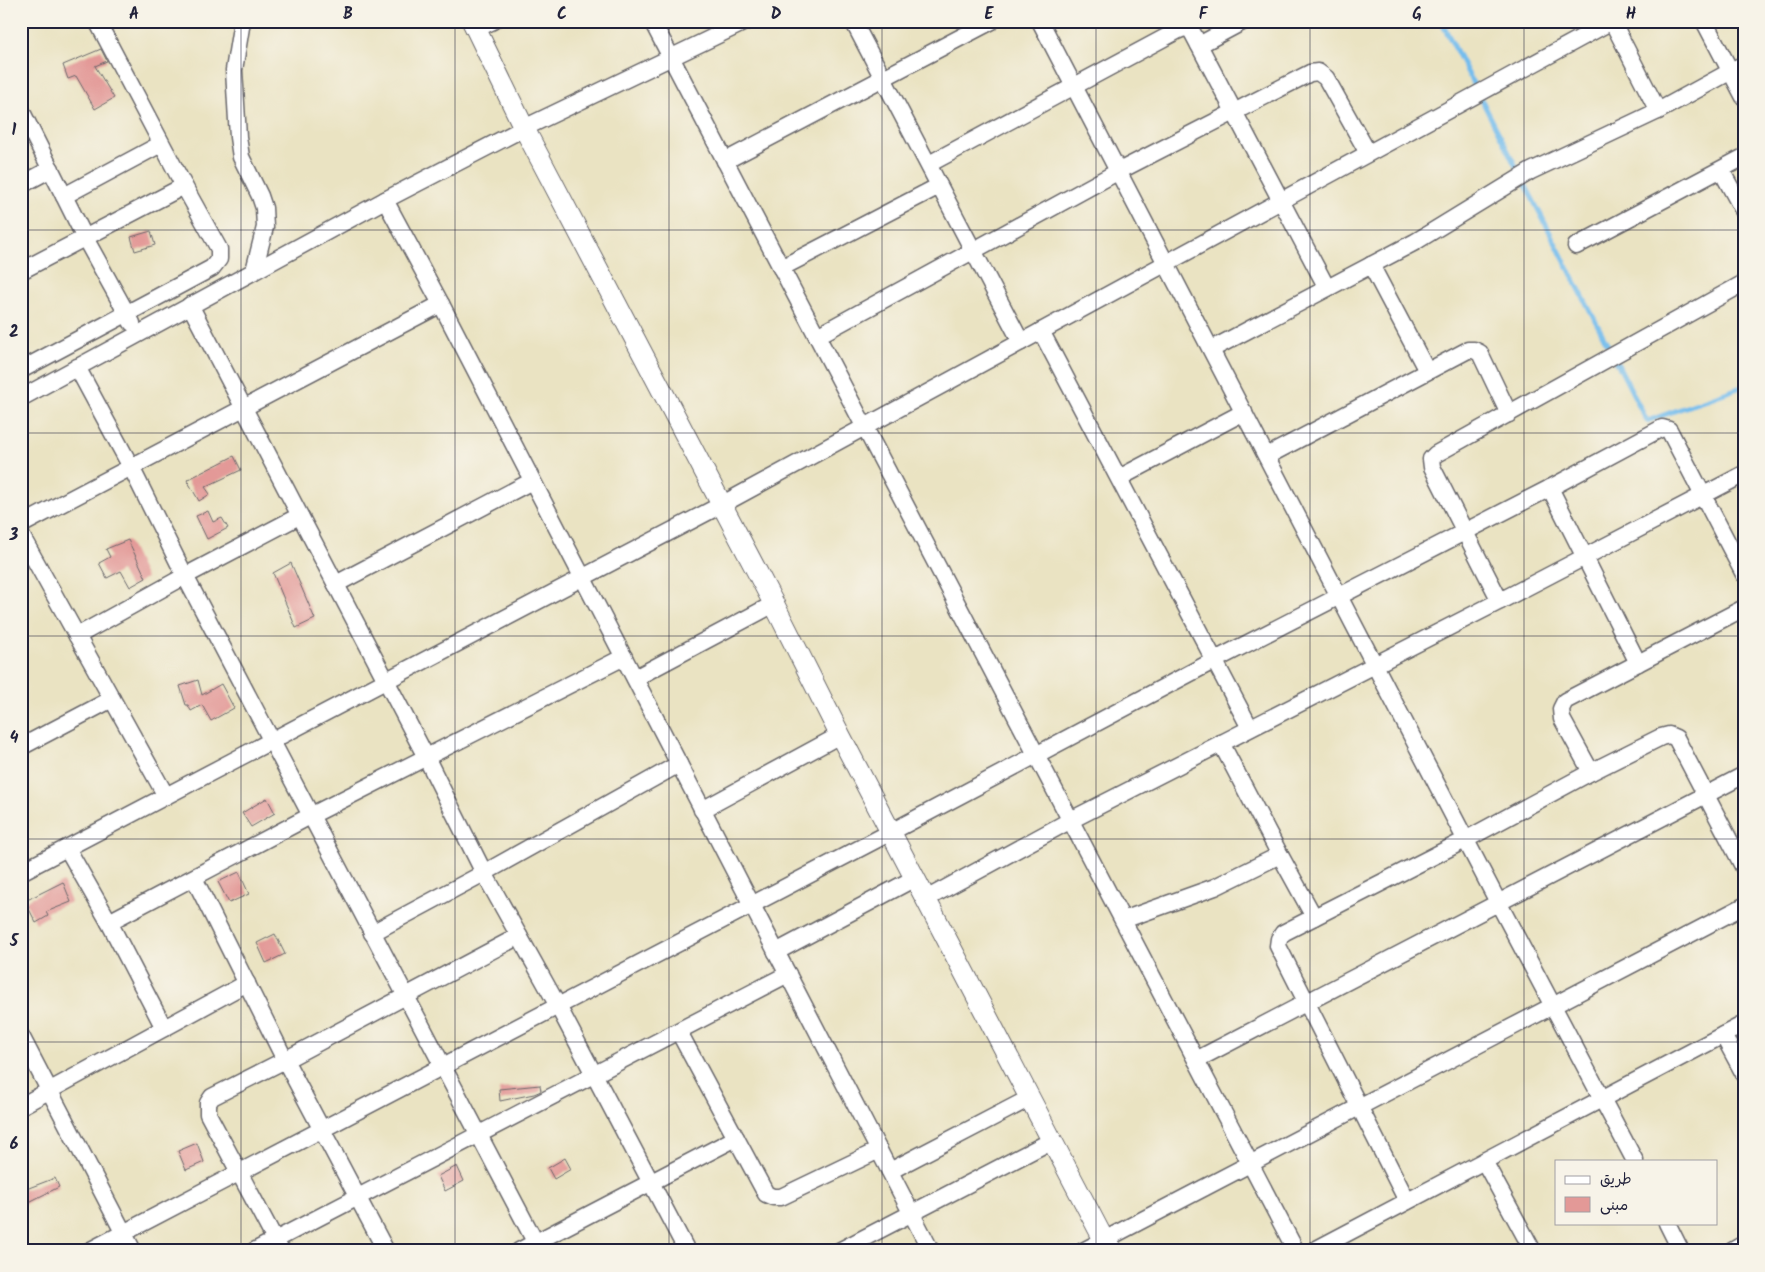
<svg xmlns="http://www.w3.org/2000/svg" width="1765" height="1272" font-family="Kalam,'Playpen Sans Arabic',sans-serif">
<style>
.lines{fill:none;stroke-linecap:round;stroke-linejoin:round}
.stream{stroke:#75bded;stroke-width:5}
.building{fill:#e39997}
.minor-casing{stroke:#68666a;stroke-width:19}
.tertiary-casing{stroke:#68666a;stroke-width:22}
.minor{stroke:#fff;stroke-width:16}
.tertiary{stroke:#fff;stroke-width:20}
.grid{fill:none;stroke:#22223b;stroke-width:1;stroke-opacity:0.55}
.neatline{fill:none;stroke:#22223b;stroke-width:2}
.grid-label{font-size:16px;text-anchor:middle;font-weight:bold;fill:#22223b}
</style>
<rect width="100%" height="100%" fill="#f7f3e8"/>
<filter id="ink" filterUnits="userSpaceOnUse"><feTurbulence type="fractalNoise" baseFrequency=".02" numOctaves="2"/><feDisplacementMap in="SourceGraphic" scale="10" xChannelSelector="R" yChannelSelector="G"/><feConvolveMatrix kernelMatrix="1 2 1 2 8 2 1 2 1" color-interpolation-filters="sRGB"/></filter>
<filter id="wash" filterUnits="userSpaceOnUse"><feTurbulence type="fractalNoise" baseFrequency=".0096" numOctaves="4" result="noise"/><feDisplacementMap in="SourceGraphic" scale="20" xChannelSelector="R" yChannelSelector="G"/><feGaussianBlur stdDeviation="1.12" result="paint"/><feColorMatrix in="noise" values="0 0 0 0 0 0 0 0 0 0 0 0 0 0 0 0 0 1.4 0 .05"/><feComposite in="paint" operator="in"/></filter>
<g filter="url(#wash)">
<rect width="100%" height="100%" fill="#eae3c2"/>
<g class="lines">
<!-- stream -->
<path class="stream" d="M 1441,21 L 1647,421 L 1744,386"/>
</g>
<g id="blocks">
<!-- building -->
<g class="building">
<path d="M 101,49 L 107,61 L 95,66 L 114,98 L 95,109 L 76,76 L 68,79 L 63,65 Z"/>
<path d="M 151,231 L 155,245 L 135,251 L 131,237 Z"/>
<path d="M 234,456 L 241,470 L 205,487 L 210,494 L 199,501 L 187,480 Z"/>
<path d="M 208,511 L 213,522 L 222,518 L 228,528 L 207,539 L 196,516 Z"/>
<path d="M 128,540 L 146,578 L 130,587 L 121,571 L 107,578 L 99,563 L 110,557 L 106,549 Z"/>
<path d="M 291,563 L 315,619 L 296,628 L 273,573 Z"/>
<path d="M 198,680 L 202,695 L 221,684 L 234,708 L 211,721 L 202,705 L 191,711 L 188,705 L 186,705 L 180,686 Z"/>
<path d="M 267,798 L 275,813 L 251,827 L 242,813 Z"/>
<path d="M 239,872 L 249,894 L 229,903 L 218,882 Z"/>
<path d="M 63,882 L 71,902 L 46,912 L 48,916 L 36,923 L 25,901 Z"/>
<path d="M 275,934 L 285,954 L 266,963 L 257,943 Z"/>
<path d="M 540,1085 L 541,1091 L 534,1094 L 500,1101 L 499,1089 Z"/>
<path d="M 197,1143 L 204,1162 L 186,1170 L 178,1151 Z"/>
<path d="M 565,1158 L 571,1169 L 554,1179 L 548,1168 Z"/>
<path d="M 457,1166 L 464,1181 L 445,1191 L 438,1176 Z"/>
<path d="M 55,1178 L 59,1187 L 21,1206 L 21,1191 Z"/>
</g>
</g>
</g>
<g filter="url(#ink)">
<use href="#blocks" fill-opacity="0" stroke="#68666a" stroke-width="1"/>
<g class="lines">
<!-- minor casing -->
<g class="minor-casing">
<g id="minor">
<path d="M 242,21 L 234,70 L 238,137 L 241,157 L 260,196 L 264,208 L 265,227 L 254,271"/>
<path d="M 652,21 L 1296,1251"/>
<path d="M 853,21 L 1021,342"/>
<path d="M 1040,21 L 1499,904 L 1635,1161"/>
<path d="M 1612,21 L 1658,111"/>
<path d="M 1704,21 L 1744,97"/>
<path d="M 476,29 L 493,21"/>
<path d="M 1199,45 L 1244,21"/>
<path d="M 21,110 L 85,238 L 132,323"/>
<path d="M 725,161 L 992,21"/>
<path d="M 929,164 L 1177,31 L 1184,28 L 1191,30 L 1327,288"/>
<path d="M 1721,170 L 1744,212"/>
<path d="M 21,185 L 51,169"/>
<path d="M 64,196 L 161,144"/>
<path d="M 385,200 L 441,304 L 931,1251"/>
<path d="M 1576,246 L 1744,157"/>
<path d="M 1371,265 L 1427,371"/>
<path d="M 781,268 L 939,186"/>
<path d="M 21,271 L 184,186"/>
<path d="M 190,305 L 426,757 L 484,873 L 558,1006 L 687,1251"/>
<path d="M 1041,331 L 1250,728"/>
<path d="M 817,336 L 1119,171 L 1310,73 L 1318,72 L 1326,78 L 1368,153"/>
<path d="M 1212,349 L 1415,242 L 1531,171 L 1658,111 L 1744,64"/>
<path d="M 77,367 L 131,467 L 185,576 L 540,1251"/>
<path d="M 21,370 L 212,268 L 219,259 L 219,249 L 184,186 L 97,21"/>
<path d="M 21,398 L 385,200 L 524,128 L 747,21"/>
<path d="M 1267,456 L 1468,350 L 1474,350 L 1480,353 L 1509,414"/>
<path d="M 1119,478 L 1244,412"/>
<path d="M 1550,488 L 1638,663"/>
<path d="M 21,525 L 441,304"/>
<path d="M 21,535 L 166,796"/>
<path d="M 336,584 L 532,481"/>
<path d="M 1500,601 L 1432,467 L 1431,459 L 1436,454 L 1744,283"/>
<path d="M 77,636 L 185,576 L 299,516"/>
<path d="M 635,678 L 774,604"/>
<path d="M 21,747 L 112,699"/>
<path d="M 1591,772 L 1562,719 L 1561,709 L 1565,701 L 1744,608"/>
<path d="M 702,810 L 840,735"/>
<path d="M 67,848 L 109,922 L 164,1028"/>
<path d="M 1280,855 L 1314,917"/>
<path d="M 21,872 L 721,505 L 1612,21"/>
<path d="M 194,878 L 285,1060 L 386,1251"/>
<path d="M 926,899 L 1071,820 L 1500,601 L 1744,474"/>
<path d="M 1123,920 L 1215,887 L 1280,855 L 1221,743"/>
<path d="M 109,922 L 312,815 L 624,657"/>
<path d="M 372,933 L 484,873 L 679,764"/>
<path d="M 776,952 L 915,878"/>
<path d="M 679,1032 L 766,1194 L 773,1197 L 781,1197 L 879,1150"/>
<path d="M 1723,1035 L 1744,1074"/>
<path d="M 21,1036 L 133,1251"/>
<path d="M 1196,1060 L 1744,775"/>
<path d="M 21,1106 L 247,983"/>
<path d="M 1484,1161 L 1533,1251"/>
<path d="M 890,1171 L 1030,1098"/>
<path d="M 1407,1201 L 1278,946 L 1279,939 L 1283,933 L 1467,839 L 1591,772 L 1661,737 L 1669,735 L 1676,738 L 1744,868"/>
<path d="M 1667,1223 L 1681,1251"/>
<path d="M 89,1251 L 891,832 L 1215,660 L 1550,488 L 1662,428 L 1669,430 L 1744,574"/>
<path d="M 254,1251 L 788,974"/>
<path d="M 281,1251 L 208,1114 L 208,1103 L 212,1097 L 285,1060 L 519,936"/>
<path d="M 519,1251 L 736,1138"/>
<path d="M 839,1251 L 1051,1141"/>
<path d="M 1083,1251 L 1744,906"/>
<path d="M 1313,1251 L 1744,1024"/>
<path d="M 1732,1251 L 1744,1244"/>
</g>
</g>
<!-- tertiary casing -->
<g class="tertiary-casing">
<path id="tertiary" d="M 472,21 L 524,128 L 774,604 L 840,735 L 1104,1240 L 1113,1251"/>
</g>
<!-- minor -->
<use href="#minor" class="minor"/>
<!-- tertiary -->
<use href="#tertiary" class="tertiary"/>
</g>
</g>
<!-- grid -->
<path class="grid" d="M 241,21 L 241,1251M 455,21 L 455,1251M 669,21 L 669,1251M 882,21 L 882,1251M 1096,21 L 1096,1251M 1310,21 L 1310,1251M 1524,21 L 1524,1251M 21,230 L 1744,230M 21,433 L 1744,433M 21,636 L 1744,636M 21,839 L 1744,839M 21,1042 L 1744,1042"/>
<!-- margin -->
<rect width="1765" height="1272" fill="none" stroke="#f7f3e8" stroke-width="55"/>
<!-- legend -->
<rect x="1555" y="1160" width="162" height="65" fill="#f7f3e8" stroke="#a29fa3"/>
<rect x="1565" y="1176" width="25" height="8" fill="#ffffff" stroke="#a29fa3"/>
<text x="1600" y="1184" font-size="15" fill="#22223b">طريق</text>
<rect x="1565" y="1197" width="25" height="15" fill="#e39997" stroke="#a29fa3"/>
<text x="1600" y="1210" font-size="15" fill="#22223b">مبنى</text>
<rect x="28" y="28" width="1710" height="1216" class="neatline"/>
<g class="grid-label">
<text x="134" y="19">A</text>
<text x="348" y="19">B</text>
<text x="562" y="19">C</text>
<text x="776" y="19">D</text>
<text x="989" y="19">E</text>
<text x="1203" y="19">F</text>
<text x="1417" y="19">G</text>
<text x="1631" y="19">H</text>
<text x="14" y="135">1</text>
<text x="14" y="337">2</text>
<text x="14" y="540">3</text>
<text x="14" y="743">4</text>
<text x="14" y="946">5</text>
<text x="14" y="1149">6</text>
</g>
</svg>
